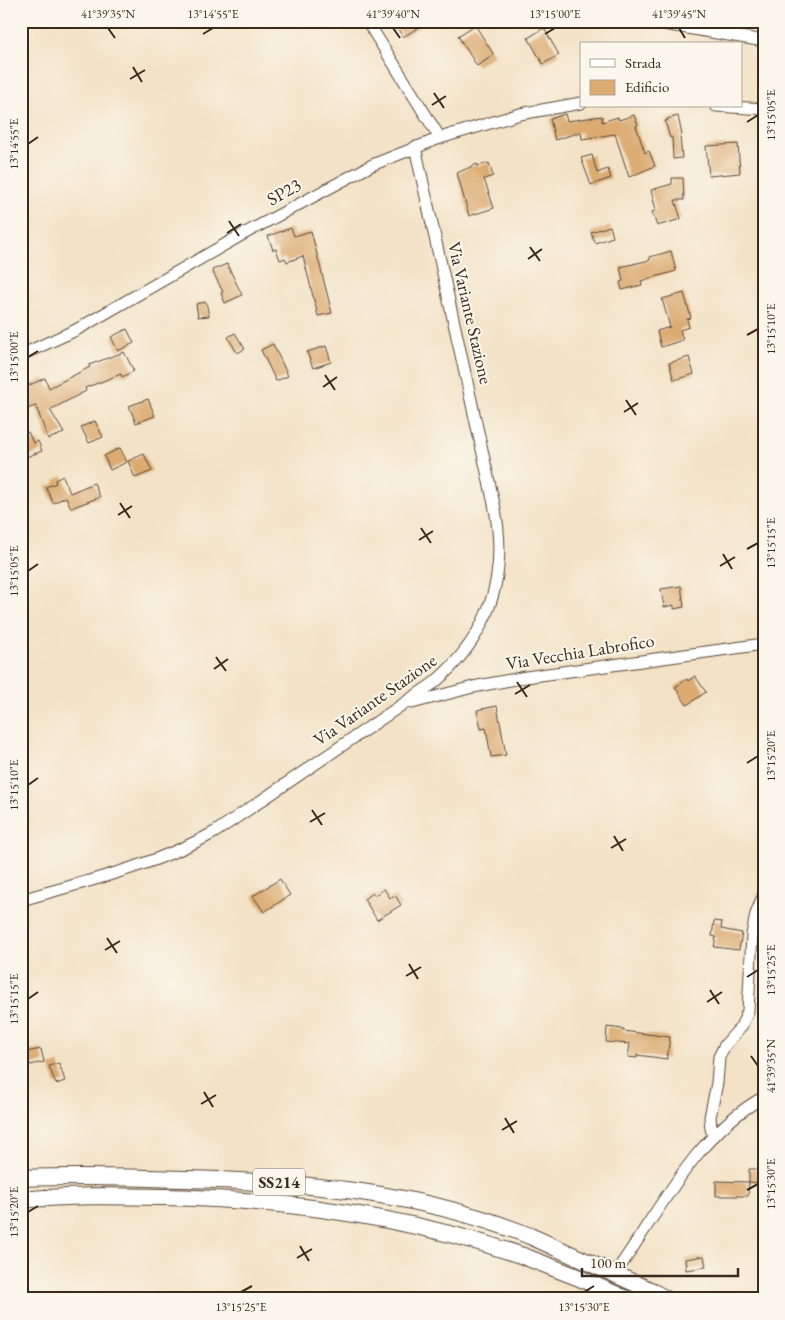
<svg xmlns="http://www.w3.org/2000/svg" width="785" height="1320" font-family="'EB Garamond',serif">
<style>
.building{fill:#dbab72}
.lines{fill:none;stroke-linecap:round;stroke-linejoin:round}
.minor-casing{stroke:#574637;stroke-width:13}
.highway-casing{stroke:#574637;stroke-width:18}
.minor{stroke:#fff;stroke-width:11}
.highway{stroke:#fff;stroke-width:16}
.highway-bridge-casing{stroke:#574637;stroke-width:18;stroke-linecap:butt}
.highway-bridge{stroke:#fff;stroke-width:16}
.ticks{fill:none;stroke:#3b2a1e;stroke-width:2}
.labels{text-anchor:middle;stroke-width:4;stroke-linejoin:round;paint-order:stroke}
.shield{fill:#fbf7ec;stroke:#75685c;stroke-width:1}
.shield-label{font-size:16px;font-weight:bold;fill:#3b2a1e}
.street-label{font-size:18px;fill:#3b2a1e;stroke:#fbf7ec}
.neatline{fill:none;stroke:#3b2a1e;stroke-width:2}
.ticks-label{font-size:12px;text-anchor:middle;fill:#3b2a1e}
</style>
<rect width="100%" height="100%" fill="#fbf7ec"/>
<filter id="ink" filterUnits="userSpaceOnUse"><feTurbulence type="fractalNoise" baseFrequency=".02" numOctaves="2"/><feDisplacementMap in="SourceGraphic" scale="10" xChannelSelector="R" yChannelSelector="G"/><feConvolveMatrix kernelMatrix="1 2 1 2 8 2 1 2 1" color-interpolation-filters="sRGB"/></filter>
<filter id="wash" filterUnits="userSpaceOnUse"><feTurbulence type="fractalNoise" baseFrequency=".0096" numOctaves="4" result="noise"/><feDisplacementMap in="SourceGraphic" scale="20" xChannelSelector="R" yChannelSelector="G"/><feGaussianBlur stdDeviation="1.12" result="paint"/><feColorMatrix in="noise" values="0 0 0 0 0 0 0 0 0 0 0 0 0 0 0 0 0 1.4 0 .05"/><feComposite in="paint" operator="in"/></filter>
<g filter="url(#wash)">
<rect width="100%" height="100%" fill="#f3e2c6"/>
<g id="blocks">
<!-- building -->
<g class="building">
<path d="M 393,21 L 415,21 L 419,27 L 403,37 Z"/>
<path d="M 475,25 L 494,55 L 477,66 L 458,36 Z"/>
<path d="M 544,28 L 559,55 L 543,64 L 528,38 Z"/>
<path d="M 565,114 L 567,121 L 602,116 L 602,122 L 618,117 L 619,120 L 634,115 L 638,125 L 636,126 L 645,153 L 649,151 L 655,166 L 629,177 L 615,134 L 582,139 L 581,132 L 555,140 L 550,119 Z"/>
<path d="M 678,116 L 682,135 L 680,136 L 682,158 L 673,159 L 672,137 L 670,138 L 665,121 L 668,121 L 667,119 Z"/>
<path d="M 738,144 L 740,173 L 709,176 L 706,146 Z"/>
<path d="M 592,155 L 597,173 L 608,169 L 611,178 L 591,185 L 581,158 Z"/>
<path d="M 489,163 L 493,176 L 484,179 L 494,208 L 469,216 L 457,173 L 477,164 L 478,166 Z"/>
<path d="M 672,178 L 683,178 L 684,200 L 675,200 L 681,219 L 657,226 L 652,212 L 656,210 L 651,190 L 672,184 Z"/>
<path d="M 610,226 L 613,237 L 595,243 L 591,232 Z"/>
<path d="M 291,228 L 294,236 L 311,231 L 332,313 L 318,316 L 303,256 L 287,262 L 285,258 L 280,260 L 276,249 L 273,250 L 268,236 Z"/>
<path d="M 671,251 L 676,271 L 641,281 L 642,285 L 622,290 L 620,282 L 623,281 L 620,267 L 650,260 L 650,257 Z"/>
<path d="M 227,264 L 242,295 L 225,303 L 221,293 L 223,292 L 212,270 Z"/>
<path d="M 684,293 L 691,318 L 687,319 L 689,327 L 680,330 L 683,340 L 661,347 L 657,331 L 670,327 L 662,299 Z"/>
<path d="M 206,302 L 209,316 L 198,317 L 196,304 Z"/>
<path d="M 127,329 L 134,343 L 118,351 L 111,337 Z"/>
<path d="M 235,333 L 245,349 L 237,353 L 228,337 Z"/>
<path d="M 273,344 L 288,376 L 276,381 L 261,350 Z"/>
<path d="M 326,346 L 331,362 L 313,368 L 307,352 Z"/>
<path d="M 124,352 L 134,371 L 122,377 L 121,374 L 85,388 L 86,391 L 50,410 L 64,433 L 48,439 L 36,406 L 21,411 L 21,389 L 45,378 L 49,388 L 90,367 L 89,365 Z"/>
<path d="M 689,357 L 694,374 L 674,380 L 669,363 Z"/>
<path d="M 148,399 L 155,416 L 136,423 L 129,406 Z"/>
<path d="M 95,421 L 103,437 L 89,443 L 81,427 Z"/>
<path d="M 28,432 L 33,443 L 38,441 L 42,451 L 21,459 L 21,435 Z"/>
<path d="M 120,448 L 127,462 L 110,470 L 104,456 Z"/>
<path d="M 144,454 L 152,471 L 135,478 L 128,461 Z"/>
<path d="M 63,476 L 70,493 L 94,483 L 100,497 L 71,508 L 66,497 L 53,503 L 46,487 L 56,483 L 55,480 Z"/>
<path d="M 681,586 L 684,607 L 674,609 L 674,605 L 664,607 L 661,589 Z"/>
<path d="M 695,676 L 706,692 L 687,705 L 675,687 L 687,679 L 688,681 Z"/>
<path d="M 497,706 L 506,755 L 491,757 L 486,728 L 481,729 L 477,710 Z"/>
<path d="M 280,879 L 290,895 L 264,912 L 253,896 Z"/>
<path d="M 384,889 L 390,898 L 395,895 L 401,905 L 377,920 L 364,899 L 373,893 L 375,895 Z"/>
<path d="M 714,921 L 722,922 L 721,929 L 742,933 L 739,950 L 714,947 L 716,937 L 712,936 Z"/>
<path d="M 607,1027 L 623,1029 L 623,1031 L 670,1037 L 667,1059 L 637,1055 L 637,1058 L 628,1057 L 630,1044 L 606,1042 Z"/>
<path d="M 41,1049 L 44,1062 L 21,1067 L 21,1053 Z"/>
<path d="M 59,1063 L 65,1081 L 56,1084 L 49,1066 Z"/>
<path d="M 749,1169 L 761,1169 L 761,1183 L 749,1182 Z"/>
<path d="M 716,1181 L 749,1182 L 748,1196 L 716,1196 Z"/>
<path d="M 704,1256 L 706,1267 L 686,1270 L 685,1259 Z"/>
</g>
</g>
</g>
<g filter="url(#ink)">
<use href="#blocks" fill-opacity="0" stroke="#574637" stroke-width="1"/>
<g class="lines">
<!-- minor casing -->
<g class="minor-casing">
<g id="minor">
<path d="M 367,21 L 440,138"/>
<path d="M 646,21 L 764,41"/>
<path d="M 716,106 L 764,109"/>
<path d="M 21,355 L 76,330 L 238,237 L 372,165 L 440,138 L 520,114 L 581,103"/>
<path d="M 412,703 L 473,687 L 526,677 L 764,644"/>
<path d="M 21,900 C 88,881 154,866 215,832 L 434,683 C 490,635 509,576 494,504 L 415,147"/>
<path d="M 714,1136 L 711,1129 L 710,1117 L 717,1083 L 719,1057 L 725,1045 L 741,1027 L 748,1011 L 752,935 L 756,914 L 764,894"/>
<path d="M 621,1265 C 662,1206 698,1133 764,1097"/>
<path d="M 598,1299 L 598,1298"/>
</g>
</g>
<!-- highway casing -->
<g class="highway-casing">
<g id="highway">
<path d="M 21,1178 C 76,1176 130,1177 184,1179 C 303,1182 418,1191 530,1236"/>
<path d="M 21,1200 C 71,1195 116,1196 165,1197 C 287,1200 407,1216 523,1256"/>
<path d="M 650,1290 L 666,1299"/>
</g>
</g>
<!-- minor -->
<use href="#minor" class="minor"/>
<!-- highway -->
<use href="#highway" class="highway"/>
<!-- highway-bridge casing -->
<g class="highway-bridge-casing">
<g id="highway-bridge">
<path d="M 530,1236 L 650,1290"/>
<path d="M 523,1256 L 577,1277 L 626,1299"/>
</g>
</g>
<!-- highway-bridge -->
<use href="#highway-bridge" class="highway-bridge"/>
</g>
</g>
<!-- ticks -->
<path class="ticks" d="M 108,28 L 115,38M 393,28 L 400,38M 679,28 L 685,38M 203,34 L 213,28M 545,34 L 555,28M 133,67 L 142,82M 130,79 L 145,70M 434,93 L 444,108M 432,105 L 446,96M 747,122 L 758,115M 28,144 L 38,137M 229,221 L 239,236M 227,233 L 241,224M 530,247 L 540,261M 528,259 L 542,249M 747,335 L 758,329M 28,357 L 38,351M 325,375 L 335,390M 323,387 L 337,377M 626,400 L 636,415M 624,412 L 638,403M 120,503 L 130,518M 118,515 L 132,506M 421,528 L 431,543M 419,540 L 433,531M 747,549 L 758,543M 723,554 L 732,569M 720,566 L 735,557M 28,571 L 38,564M 216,657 L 226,671M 214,669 L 228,659M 517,682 L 527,697M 515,694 L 530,685M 747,763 L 758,756M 28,785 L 38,778M 312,810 L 322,825M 310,822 L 325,813M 614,836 L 623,851M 611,848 L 626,839M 107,938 L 117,953M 105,950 L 120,941M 409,964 L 418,979M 406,976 L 421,967M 747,977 L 758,970M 710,990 L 719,1004M 28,999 L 38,992M 707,1002 L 722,992M 751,1056 L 758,1066M 204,1092 L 213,1107M 201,1104 L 216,1095M 505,1118 L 514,1133M 502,1130 L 517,1121M 747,1190 L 758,1184M 28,1212 L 38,1206M 300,1246 L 309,1261M 297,1258 L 312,1249M 241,1292 L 252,1286M 584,1292 L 594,1286"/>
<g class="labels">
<!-- shield labels -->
<rect class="shield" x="253" y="1168.5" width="52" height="27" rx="4"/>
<g class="shield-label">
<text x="279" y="1188">SS214</text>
</g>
<!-- street labels -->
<g class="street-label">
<text transform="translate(284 192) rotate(-29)" y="6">SP23</text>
<text transform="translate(470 313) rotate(77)" y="6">Via Variante Stazione</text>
<text transform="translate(580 652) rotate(-9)" y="6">Via Vecchia Labrofico</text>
<text transform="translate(375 700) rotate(-35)" y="6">Via Variante Stazione</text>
</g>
</g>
<!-- margin -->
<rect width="785" height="1320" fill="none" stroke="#fbf7ec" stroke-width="55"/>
<!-- legend -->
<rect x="580" y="42" width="162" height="65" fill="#fbf7ec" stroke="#aea59a"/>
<rect x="590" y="59" width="25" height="8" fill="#ffffff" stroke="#aea59a"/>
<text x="625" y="68" font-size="15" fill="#3b2a1e">Strada</text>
<rect x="590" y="80" width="25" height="15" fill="#dbab72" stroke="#aea59a"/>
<text x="625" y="92" font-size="15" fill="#3b2a1e">Edificio</text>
<!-- scale -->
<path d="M582 1268v8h156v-8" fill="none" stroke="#3b2a1e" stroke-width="2.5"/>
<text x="590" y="1268" font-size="15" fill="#3b2a1e" stroke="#fbf7ec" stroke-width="4" paint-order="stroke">100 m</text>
<rect x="28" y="28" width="730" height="1264" class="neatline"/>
<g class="ticks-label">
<text x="108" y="18">41°39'35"N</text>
<text x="213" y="18">13°14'55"E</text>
<text x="393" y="18">41°39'40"N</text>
<text x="555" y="18">13°15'00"E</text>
<text x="679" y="18">41°39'45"N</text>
<text transform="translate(771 115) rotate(-90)" y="4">13°15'05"E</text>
<text transform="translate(14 144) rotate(-90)" y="4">13°14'55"E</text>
<text transform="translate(771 329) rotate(-90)" y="4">13°15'10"E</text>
<text transform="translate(14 357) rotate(-90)" y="4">13°15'00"E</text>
<text transform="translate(771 543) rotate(-90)" y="4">13°15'15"E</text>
<text transform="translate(14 571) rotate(-90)" y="4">13°15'05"E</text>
<text transform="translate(771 756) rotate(-90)" y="4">13°15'20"E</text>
<text transform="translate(14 785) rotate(-90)" y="4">13°15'10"E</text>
<text transform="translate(771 970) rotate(-90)" y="4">13°15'25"E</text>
<text transform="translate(14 999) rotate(-90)" y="4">13°15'15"E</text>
<text transform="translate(771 1066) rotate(-90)" y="4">41°39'35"N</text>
<text transform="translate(771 1184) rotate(-90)" y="4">13°15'30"E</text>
<text transform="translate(14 1212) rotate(-90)" y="4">13°15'20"E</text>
<text x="241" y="1311">13°15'25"E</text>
<text x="584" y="1311">13°15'30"E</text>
</g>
</svg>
